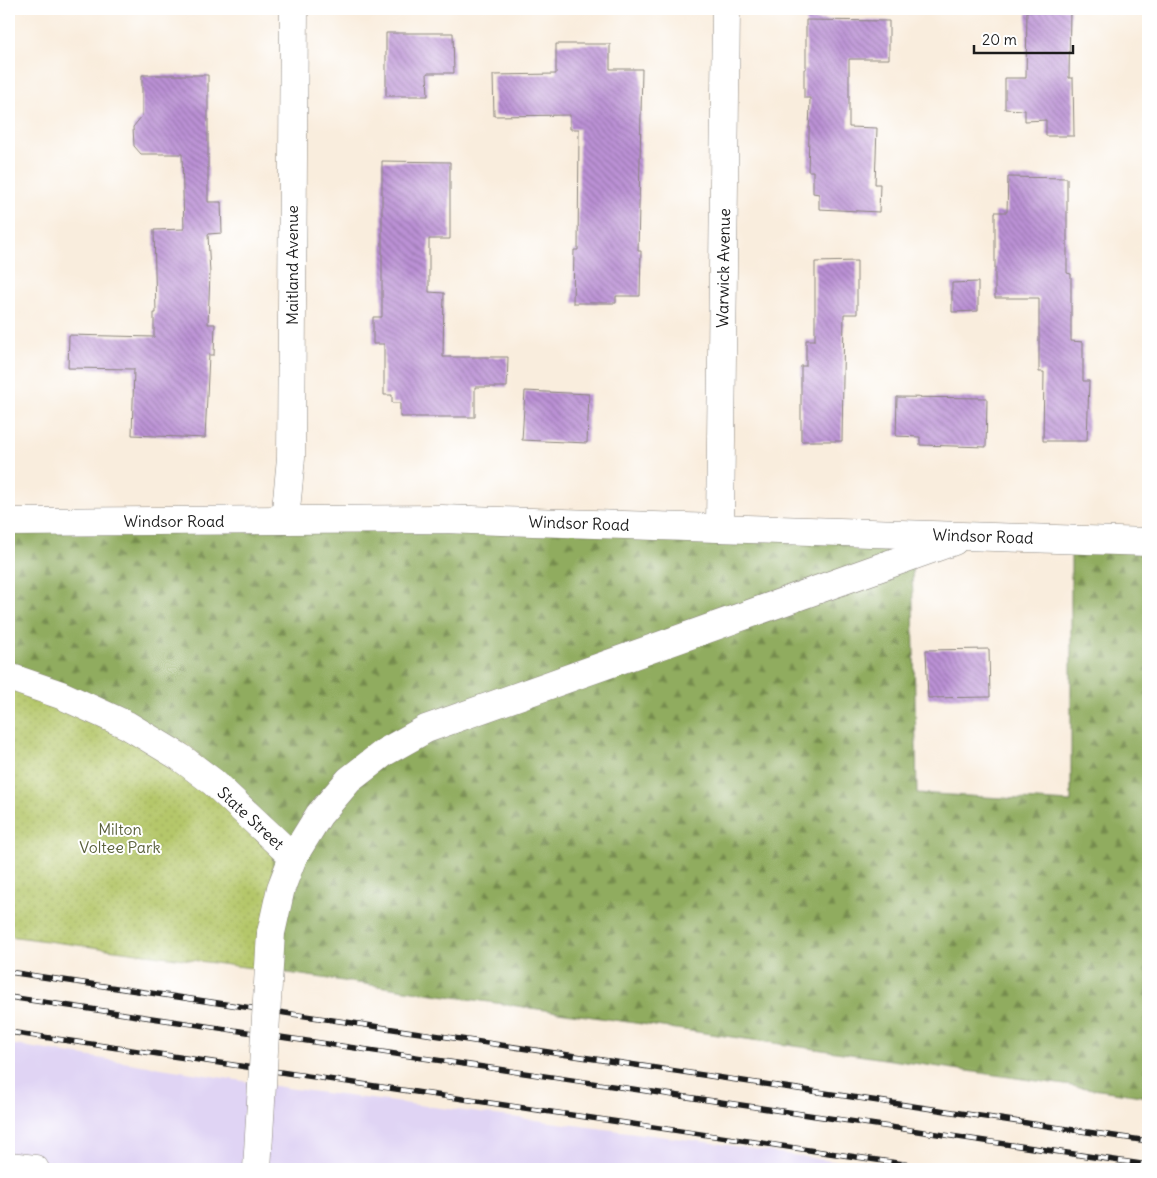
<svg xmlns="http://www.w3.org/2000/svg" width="1157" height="1178" font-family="Delius,sans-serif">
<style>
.built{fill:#e0d4f4}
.forest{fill:url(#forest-firs);stroke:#56643d}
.park{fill:url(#park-dots);stroke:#687243}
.building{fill:url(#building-back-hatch)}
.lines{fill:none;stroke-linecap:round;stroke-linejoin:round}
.minor-casing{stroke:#8a847c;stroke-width:29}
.minor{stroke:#fff;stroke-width:28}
.rail-casing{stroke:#1c1c1c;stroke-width:5.5}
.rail{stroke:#fff;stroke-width:4;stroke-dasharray:11;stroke-linecap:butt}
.minor-bridge-casing{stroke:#8a847c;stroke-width:29;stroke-linecap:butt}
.minor-bridge{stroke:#fff;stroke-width:28}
.labels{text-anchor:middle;stroke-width:4;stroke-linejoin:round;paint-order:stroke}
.street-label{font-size:16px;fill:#1c1c1c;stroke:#fff}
.park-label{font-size:16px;fill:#59603b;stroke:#fff}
</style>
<defs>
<pattern id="forest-firs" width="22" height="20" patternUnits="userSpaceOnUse" patternTransform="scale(1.25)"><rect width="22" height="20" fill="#90ac5e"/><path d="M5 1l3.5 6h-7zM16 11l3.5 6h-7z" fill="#758b4d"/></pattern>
<pattern id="park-dots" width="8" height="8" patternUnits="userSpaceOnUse" patternTransform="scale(1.25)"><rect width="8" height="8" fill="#b5c76a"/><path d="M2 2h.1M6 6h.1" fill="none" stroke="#9baa5b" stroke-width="1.8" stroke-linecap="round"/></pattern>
<pattern id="building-back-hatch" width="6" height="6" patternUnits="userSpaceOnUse" patternTransform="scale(1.25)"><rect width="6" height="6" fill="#bb91d5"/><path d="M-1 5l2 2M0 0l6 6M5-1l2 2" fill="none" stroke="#9776ac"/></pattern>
</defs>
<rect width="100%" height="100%" fill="#fff"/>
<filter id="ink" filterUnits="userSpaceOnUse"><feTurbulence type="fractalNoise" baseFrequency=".02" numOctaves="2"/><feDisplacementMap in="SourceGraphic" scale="10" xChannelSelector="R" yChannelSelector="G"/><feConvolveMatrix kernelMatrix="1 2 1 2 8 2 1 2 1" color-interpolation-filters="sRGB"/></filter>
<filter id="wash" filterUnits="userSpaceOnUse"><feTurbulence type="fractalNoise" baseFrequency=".0096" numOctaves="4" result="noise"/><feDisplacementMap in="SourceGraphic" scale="20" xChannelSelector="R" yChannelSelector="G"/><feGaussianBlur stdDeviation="1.12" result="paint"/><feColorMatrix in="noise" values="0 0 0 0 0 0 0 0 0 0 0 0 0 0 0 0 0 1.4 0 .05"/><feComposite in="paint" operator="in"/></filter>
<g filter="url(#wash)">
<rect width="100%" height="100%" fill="#f9eddd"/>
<!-- built -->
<path class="built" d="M 9,1044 L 294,1089 L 721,1144 L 884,1169 L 9,1169 Z"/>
<!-- forest -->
<path class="forest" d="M 9,522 L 969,536 L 912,557 L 917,793 L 1071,802 L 1071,539 L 1148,542 L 1148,1097 L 267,970 L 9,682 Z"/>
<!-- park -->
<path class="park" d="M 9,682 L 189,744 L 274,839 L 267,970 L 9,936 Z"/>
<g id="blocks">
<!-- building -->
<g class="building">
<path d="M 1027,9 L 1070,9 L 1069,78 L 1073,78 L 1074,136 L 1046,136 L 1046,120 L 1025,121 L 1025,110 L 1005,109 L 1005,78 L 1026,78 Z"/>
<path d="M 806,20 L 889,21 L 889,59 L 849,59 L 849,127 L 877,128 L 875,184 L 880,184 L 879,212 L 819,209 L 819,194 L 813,193 L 813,171 L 808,171 L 810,98 L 804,98 L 804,69 L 806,69 Z"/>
<path d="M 386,33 L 453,33 L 454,73 L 427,73 L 428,96 L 386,96 Z"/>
<path d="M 556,44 L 610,44 L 610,69 L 642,69 L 638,251 L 641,251 L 640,296 L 616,296 L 616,303 L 573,303 L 574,250 L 578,250 L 579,129 L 570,129 L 570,115 L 494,116 L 493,75 L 556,74 Z"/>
<path d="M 142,75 L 208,75 L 208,202 L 221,202 L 222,233 L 208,234 L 210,274 L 208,324 L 215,324 L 214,355 L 209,355 L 205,438 L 132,435 L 134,369 L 68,368 L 69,335 L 154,337 L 154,313 L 156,313 L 154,230 L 184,229 L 182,154 L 141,154 L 134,146 L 133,127 L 142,116 Z"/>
<path d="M 382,161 L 450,162 L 450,239 L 429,239 L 429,292 L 444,293 L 443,357 L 508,357 L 507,387 L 475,387 L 475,417 L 400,417 L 400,403 L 392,403 L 392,395 L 384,395 L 384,344 L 373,344 L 373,317 L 382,317 Z"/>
<path d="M 1008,177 L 1067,178 L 1067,273 L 1071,274 L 1071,341 L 1083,342 L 1083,381 L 1089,381 L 1087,441 L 1043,441 L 1044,372 L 1039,372 L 1039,298 L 995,298 L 995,212 L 1007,212 Z"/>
<path d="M 857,261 L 857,314 L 844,314 L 842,441 L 801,441 L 801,366 L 806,366 L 806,340 L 815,340 L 815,262 Z"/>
<path d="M 978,282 L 978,311 L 952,312 L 952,283 Z"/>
<path d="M 525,391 L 589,394 L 587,443 L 522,440 Z"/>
<path d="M 897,397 L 987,398 L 986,447 L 920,445 L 920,437 L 896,436 Z"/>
<path d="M 989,649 L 990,697 L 928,698 L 926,650 Z"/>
</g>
</g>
</g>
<g filter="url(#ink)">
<use href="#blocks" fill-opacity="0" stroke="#8a847c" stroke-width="1"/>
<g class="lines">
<!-- minor casing -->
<g class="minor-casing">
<g id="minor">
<path d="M 285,520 L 291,458 L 294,9"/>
<path d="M 9,522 L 442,519 L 1148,542"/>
<path d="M 720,528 L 726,9"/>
<path d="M 9,677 L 61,695 L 127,725 L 180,757 L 213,782 L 293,857 L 281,888 L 271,933"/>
<path d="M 293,857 L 319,815 L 349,780 L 385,752 L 426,729 L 954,541"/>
<path d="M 9,1166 L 35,1169"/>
</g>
</g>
<!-- minor -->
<use href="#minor" class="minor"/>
<!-- rail casing -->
<g class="rail-casing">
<g id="rail">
<path d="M 9,972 L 1148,1141"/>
<path d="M 9,997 L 1148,1165"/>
<path d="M 9,1032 L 938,1169"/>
</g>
</g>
<!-- rail -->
<use href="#rail" class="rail"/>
<!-- minor-bridge casing -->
<g class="minor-bridge-casing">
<path id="minor-bridge" d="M 257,1169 L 271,933"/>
</g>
<!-- minor-bridge -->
<use href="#minor-bridge" class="minor-bridge"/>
</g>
</g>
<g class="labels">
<!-- street labels -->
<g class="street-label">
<text transform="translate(292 265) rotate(-90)" y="6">Maitland Avenue</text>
<text transform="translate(723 268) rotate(-89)" y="6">Warwick Avenue</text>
<text x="174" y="527">Windsor Road</text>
<text transform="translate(579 523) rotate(2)" y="6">Windsor Road</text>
<text transform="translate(983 536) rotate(2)" y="6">Windsor Road</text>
<text transform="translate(251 818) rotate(43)" y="6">State Street</text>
</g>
<!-- park labels -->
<g class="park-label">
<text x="120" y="835">Milton<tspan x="120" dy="18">Voltee Park</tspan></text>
</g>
</g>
<!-- margin -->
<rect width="1157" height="1178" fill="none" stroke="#fff" stroke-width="30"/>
<!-- scale -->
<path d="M974 45v8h99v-8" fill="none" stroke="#1c1c1c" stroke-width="2.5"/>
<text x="982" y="45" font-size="15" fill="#1c1c1c" stroke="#ffffff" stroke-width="4" paint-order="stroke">20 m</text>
</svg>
